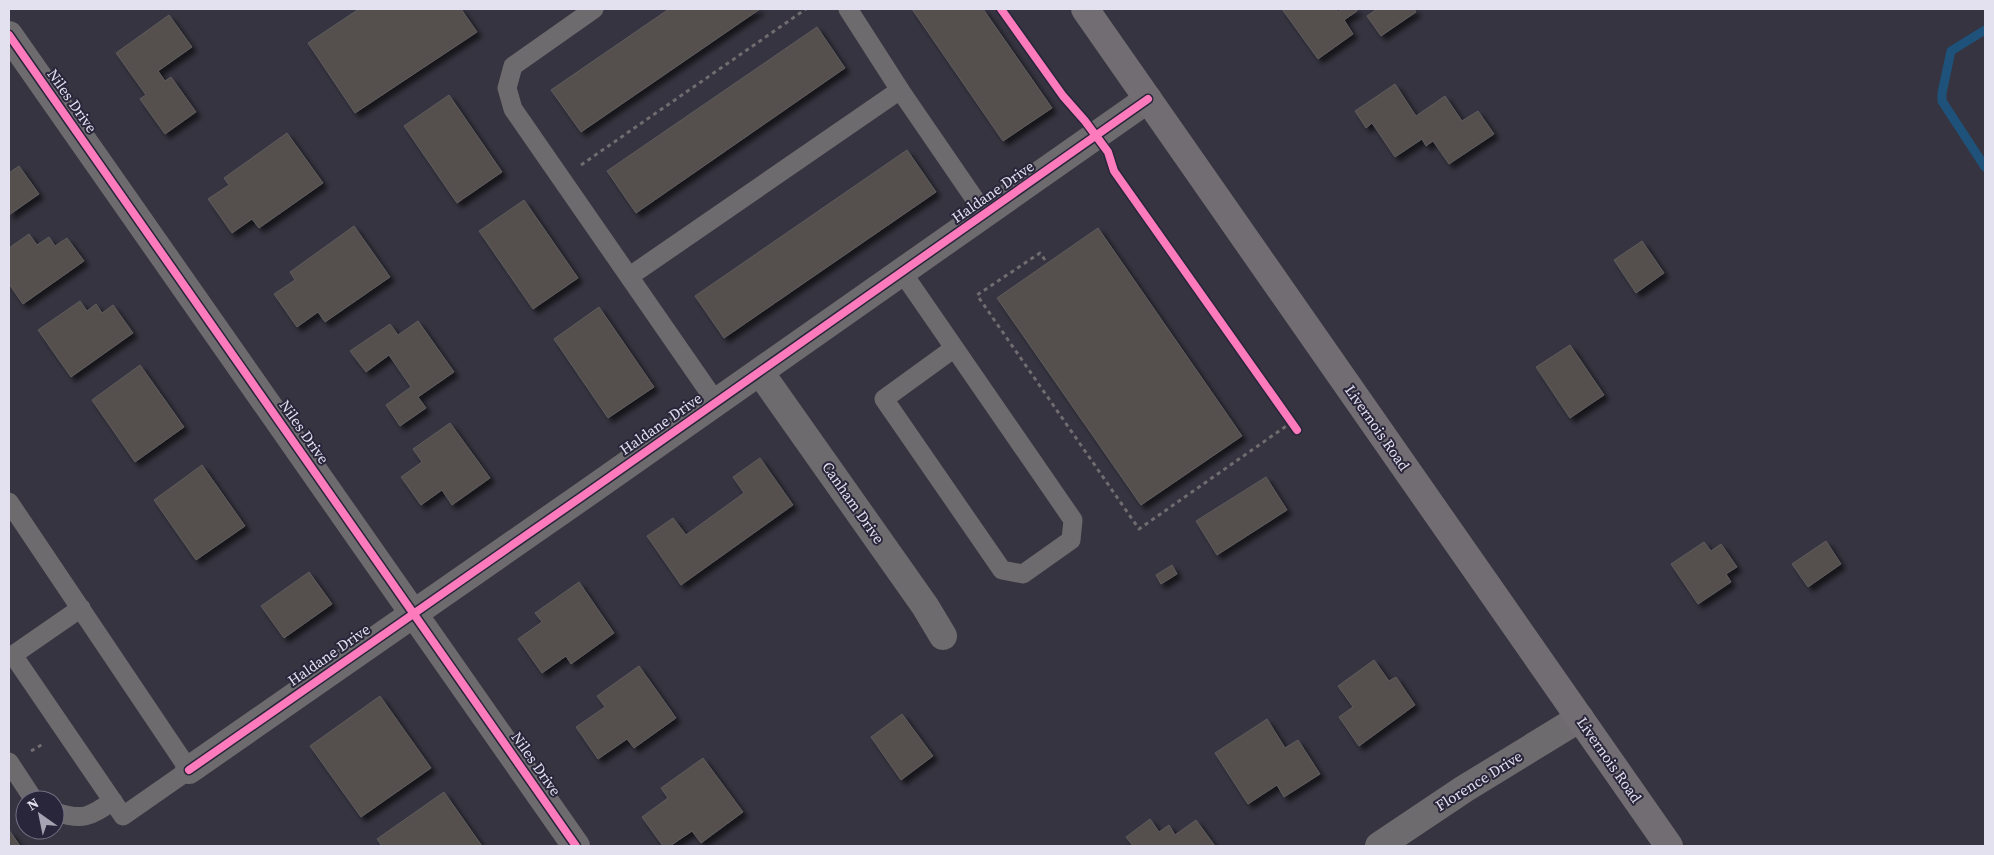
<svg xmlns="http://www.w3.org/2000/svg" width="1994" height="855" font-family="'Source Serif 4',serif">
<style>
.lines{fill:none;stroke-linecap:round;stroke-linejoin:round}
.stream{stroke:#1e527a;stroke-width:9}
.building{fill:#544f4e;stroke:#5f5c5e;filter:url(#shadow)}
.path{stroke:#706c70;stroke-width:3;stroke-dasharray:4 4;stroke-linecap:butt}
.service{stroke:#6e6b6e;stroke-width:19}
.minor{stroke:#6e6b6e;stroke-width:28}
.secondary{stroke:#726d72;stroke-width:28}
.cycleway-casing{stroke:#29253a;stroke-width:11}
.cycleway{stroke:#fd7abc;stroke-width:8}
.labels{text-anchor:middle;stroke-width:4;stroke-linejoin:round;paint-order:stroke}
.street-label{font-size:15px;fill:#e3e1f0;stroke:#29253a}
</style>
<defs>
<filter id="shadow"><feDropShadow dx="4.5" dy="4.5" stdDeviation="2.5" flood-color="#0009"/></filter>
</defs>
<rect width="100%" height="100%" fill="#363440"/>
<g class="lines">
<!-- stream -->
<path class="stream" d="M 1985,30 L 1951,51 L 1942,93 L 1942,101 L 1985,167"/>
</g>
<!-- building -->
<g class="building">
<path d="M 359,9 L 461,9 L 477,32 L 355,113 L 308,43 Z"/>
<path d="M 669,9 L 760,9 L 581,132 L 551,90 Z"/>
<path d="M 912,9 L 983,9 L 1052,108 L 1003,141 Z"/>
<path d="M 1282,9 L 1336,9 L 1338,12 L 1342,9 L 1356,9 L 1357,11 L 1344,20 L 1353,34 L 1318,59 Z"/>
<path d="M 1377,9 L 1414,9 L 1416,12 L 1381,36 L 1367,16 Z"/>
<path d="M 169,15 L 192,47 L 158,71 L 165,81 L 171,77 L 196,112 L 165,134 L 140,99 L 146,95 L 116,53 Z"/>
<path d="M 817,27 L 845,68 L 636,213 L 607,171 Z"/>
<path d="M 1395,84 L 1416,116 L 1445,96 L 1462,121 L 1478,111 L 1494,134 L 1449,164 L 1433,141 L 1426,146 L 1422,139 L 1395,157 L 1372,123 L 1366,128 L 1355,111 Z"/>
<path d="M 449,95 L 502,172 L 457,203 L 404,126 Z"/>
<path d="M 287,133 L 323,183 L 259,228 L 252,219 L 232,233 L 208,199 L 229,185 L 224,178 Z"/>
<path d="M 907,150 L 936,192 L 724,338 L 695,296 Z"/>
<path d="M 19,166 L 39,194 L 9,215 L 9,173 Z"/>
<path d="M 524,200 L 578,278 L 533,309 L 479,231 Z"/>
<path d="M 354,226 L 390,277 L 325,322 L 318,312 L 297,327 L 274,294 L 295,280 L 290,272 Z"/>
<path d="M 1098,228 L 1242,436 L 1141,505 L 997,298 Z"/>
<path d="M 29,234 L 37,245 L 49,237 L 55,246 L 67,238 L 84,261 L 23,304 L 9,284 L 9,248 Z"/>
<path d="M 1642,241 L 1664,273 L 1636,293 L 1614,260 Z"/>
<path d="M 80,301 L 87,311 L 96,304 L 102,313 L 113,305 L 133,333 L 71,377 L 38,330 Z"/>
<path d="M 599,307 L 654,387 L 608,418 L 554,339 Z"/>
<path d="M 418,321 L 454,372 L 418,397 L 426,408 L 400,426 L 386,405 L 411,387 L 389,355 L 366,372 L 350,351 L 390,324 L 398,335 Z"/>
<path d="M 1570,345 L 1604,395 L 1570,418 L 1536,367 Z"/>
<path d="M 140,365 L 184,427 L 135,462 L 92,400 Z"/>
<path d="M 450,423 L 490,478 L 452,505 L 442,490 L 421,505 L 401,477 L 422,462 L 413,449 Z"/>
<path d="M 760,458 L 793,505 L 681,585 L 647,536 L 673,518 L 686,535 L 744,493 L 733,477 Z"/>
<path d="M 202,465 L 245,526 L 196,560 L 154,500 Z"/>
<path d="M 1266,477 L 1287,510 L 1217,555 L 1196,521 Z"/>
<path d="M 1826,541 L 1841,564 L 1808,587 L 1792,564 Z"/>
<path d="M 1704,542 L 1711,551 L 1721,544 L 1737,567 L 1726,574 L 1731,582 L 1698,604 L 1671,564 Z"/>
<path d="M 1172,565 L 1177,574 L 1161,584 L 1156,575 Z"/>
<path d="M 309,572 L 332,604 L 284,638 L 261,606 Z"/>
<path d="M 579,582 L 614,633 L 571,664 L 566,656 L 542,673 L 518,639 L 542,622 L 535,613 Z"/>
<path d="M 1374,660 L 1389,681 L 1396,677 L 1415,705 L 1359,746 L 1339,717 L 1353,707 L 1338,686 Z"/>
<path d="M 639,666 L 676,718 L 634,748 L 627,739 L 598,759 L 576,727 L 605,707 L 597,696 Z"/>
<path d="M 380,696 L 431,768 L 361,817 L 310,746 Z"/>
<path d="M 902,714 L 933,756 L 901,780 L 871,737 Z"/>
<path d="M 1267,719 L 1285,748 L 1298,740 L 1320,774 L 1284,797 L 1277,785 L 1248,804 L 1215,753 Z"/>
<path d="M 703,758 L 743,812 L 701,843 L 692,831 L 670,846 L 663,846 L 642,817 L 668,798 L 661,788 Z"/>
<path d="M 444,792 L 482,846 L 382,846 L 377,839 Z"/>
<path d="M 1150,819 L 1159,832 L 1169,825 L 1175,835 L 1196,820 L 1215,846 L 1133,846 L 1126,837 Z"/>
<path d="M 9,830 L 20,846 L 9,846 Z"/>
</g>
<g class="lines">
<!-- path -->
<g class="path">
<path d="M 581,165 L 806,9"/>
<path d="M 1045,260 L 1040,253 L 977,295 L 1139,529 L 1292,422"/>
<path d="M 31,751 L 43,744"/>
</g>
<!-- service -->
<g class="service">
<path d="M 594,9 L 513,66 L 507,88 L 513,109 L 716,402"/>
<path d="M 848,9 L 900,90 L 985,214"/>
<path d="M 902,272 L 1073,520 L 1071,540 L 1023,574 L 1002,570 L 884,399 L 953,349"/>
<path d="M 630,276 L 900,90"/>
<path d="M 9,502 L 189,770 L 123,816 L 13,655 L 81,608"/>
<path d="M 9,762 L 34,800"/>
<path d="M 55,812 C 83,821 89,817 113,801"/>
</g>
<!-- minor -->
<g class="minor">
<path d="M 9,35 L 576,846"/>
<path d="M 760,372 L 925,606 L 943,636"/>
<path d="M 189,770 L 587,493 L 1148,99"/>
<path d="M 1379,846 L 1464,789 L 1580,718"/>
</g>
<!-- secondary -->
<path class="secondary" d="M 1085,9 L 1669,846"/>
<!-- cycleway casing -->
<g class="cycleway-casing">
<g id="cycleway">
<path d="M 1001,9 L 1063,96 L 1085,121 L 1108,152 L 1114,171 L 1297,430"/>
<path d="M 9,35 L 576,846"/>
<path d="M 189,770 L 587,493 L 1148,99"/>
</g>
</g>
<!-- cycleway -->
<use href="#cycleway" class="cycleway"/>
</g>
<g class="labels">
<!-- street labels -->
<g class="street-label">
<text transform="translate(72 101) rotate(55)" y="5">Niles Drive</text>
<text transform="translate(993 192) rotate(-35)" y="5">Haldane Drive</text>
<text transform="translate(661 424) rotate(-35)" y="5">Haldane Drive</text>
<text transform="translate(1377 428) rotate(55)" y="5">Livernois Road</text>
<text transform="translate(304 432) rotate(55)" y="5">Niles Drive</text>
<text transform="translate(853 503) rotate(55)" y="5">Canham Drive</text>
<text transform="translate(329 655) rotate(-35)" y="5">Haldane Drive</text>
<text transform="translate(1609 760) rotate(55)" y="5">Livernois Road</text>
<text transform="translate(536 764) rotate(55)" y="5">Niles Drive</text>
<text transform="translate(1479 781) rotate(-32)" y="5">Florence Drive</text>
</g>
</g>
<!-- border -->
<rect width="1994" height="855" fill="none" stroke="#e3e1f0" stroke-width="20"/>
<!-- north arrow -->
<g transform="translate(40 815) rotate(327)"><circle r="24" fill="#29253a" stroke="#737083"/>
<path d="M0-4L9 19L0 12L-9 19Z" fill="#a6a4b2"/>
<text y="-8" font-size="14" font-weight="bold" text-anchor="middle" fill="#e3e1f0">N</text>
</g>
</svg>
